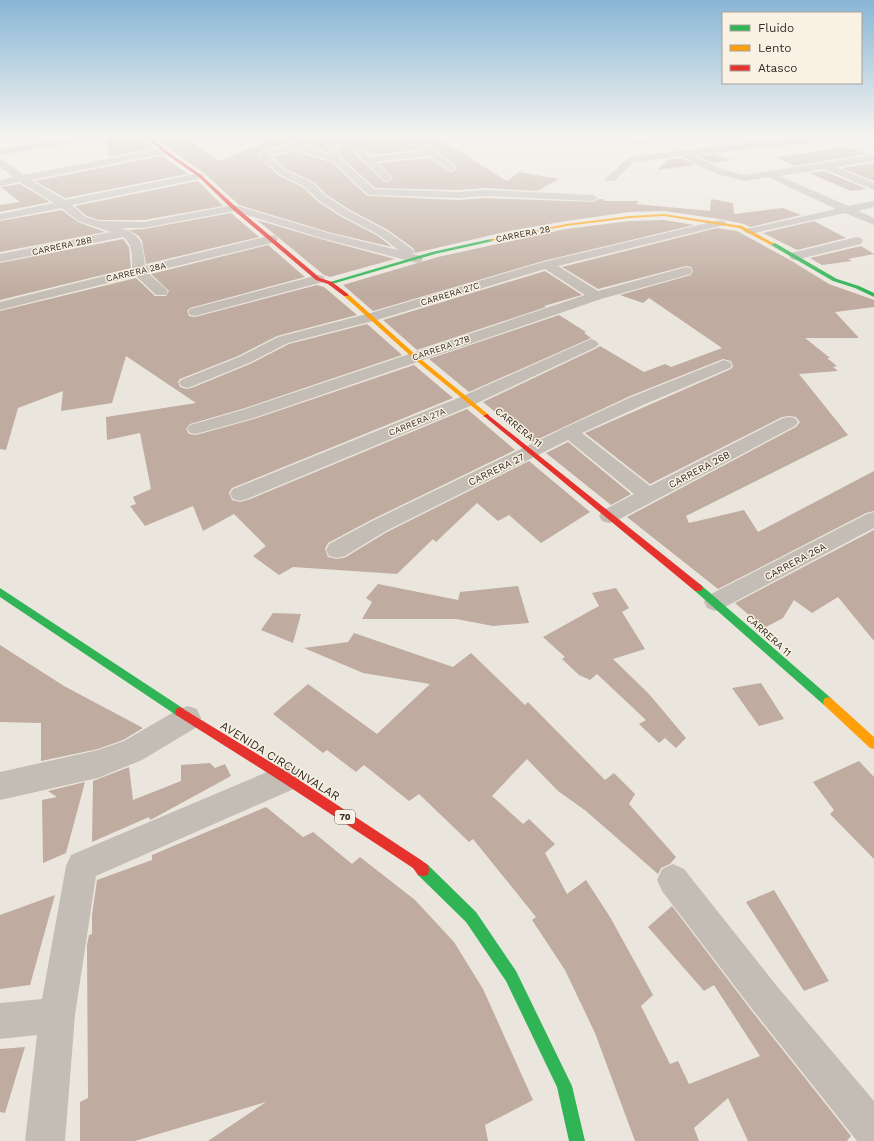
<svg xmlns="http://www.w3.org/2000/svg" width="874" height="1141" font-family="'Work Sans',sans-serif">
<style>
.building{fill:#bfab9f}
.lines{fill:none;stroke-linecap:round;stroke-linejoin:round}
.street{fill:#c4bdb6;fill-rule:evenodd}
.fast{fill:#30b455;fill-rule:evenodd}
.slow{fill:#ff9f0a;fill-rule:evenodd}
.jam{fill:#e5322d;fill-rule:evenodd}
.labels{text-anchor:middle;stroke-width:3;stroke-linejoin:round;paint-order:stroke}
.far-street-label{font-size:9px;fill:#342b25;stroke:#f9f1e3}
.shield{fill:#f9f1e3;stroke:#6f665e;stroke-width:1}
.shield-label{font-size:9px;font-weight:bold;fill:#342b25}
.street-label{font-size:10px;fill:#342b25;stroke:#f9f1e3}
.near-street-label{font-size:12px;fill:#342b25;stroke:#f9f1e3}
</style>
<rect width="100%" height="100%" fill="#ebe6dd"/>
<!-- building -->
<g class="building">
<path d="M 110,135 L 141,135 L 154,148 L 109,157 L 106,139 Z"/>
<path d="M 153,135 L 181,135 L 219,161 L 264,143 L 265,135 L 324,135 L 329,153 L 294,142 L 264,150 L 260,152 L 258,157 L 278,175 L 304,188 L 317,201 L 340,216 L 378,236 L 392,247 L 328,232 L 239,205 L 204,173 L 168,148 Z"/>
<path d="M 390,135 L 403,135 L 419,150 L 371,155 L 365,150 L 358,150 L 354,153 L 383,181 L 388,182 L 393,178 L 379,163 L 429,158 L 448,171 L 452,172 L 457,169 L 457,167 L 415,135 L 433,135 L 507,181 L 519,172 L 559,179 L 537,191 L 486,188 L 458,190 L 375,188 L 342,158 L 336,140 L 350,142 L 385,139 Z"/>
<path d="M 846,147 L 868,154 L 794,166 L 776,157 Z"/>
<path d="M 294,151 L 333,163 L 366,195 L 371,196 L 458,200 L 486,198 L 593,202 L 599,199 L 603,199 L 604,201 L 639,201 L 636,204 L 710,211 L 711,199 L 733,203 L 734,214 L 783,208 L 801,215 L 750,227 L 744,224 L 720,219 L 664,211 L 630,212 L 566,221 L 509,231 L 415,253 L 413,248 L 388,230 L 350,210 L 327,195 L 314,182 L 286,169 L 272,157 Z"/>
<path d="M 713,154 L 733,160 L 713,163 L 698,156 Z"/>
<path d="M 162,156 L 188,174 L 65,198 L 35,181 Z"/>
<path d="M 682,158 L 695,165 L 657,170 L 668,159 Z"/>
<path d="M 874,163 L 874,181 L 841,168 Z"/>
<path d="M 824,171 L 867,189 L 851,191 L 809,173 Z"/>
<path d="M 198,181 L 223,206 L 144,220 L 99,220 L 87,216 L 75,206 Z"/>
<path d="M 20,184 L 50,202 L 0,212 L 0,205 L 20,202 L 1,187 Z"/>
<path d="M 62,210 L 78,222 L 105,232 L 0,252 L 0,221 Z"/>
<path d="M 231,213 L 259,237 L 146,264 L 142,241 L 139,236 L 129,230 L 144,229 Z"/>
<path d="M 257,220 L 321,239 L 395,259 L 330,277 L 324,275 Z"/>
<path d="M 664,220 L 694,225 L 543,261 L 373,311 L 343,285 L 438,257 L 566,229 L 630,221 Z"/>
<path d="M 814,221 L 846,238 L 797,250 L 763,233 Z"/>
<path d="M 717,228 L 737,231 L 790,260 L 829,284 L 874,300 L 874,307 L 835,312 L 859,338 L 805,338 L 830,358 L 827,358 L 837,366 L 833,367 L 838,371 L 799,374 L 848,435 L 686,516 L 689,523 L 744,510 L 758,532 L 874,471 L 874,511 L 866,513 L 718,589 L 627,517 L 796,427 L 800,422 L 796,417 L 789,416 L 782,417 L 650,484 L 585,433 L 731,369 L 733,366 L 731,361 L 723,359 L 630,396 L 532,442 L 483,402 L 597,348 L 600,346 L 644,372 L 665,364 L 671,367 L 722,348 L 649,298 L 643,303 L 620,295 L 691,275 L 693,271 L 691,267 L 686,266 L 598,289 L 562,267 Z"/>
<path d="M 123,239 L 129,247 L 131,268 L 0,300 L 0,263 Z"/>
<path d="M 268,245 L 305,277 L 190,308 L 187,311 L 189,316 L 195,317 L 317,285 L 324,287 L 357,315 L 277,336 L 238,356 L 180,379 L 178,382 L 180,387 L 187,389 L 194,387 L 250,364 L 289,344 L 367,324 L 402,355 L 242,409 L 190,424 L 186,429 L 189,434 L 196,435 L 254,419 L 414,365 L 453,398 L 232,488 L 229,493 L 232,500 L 240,502 L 248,500 L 467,409 L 515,450 L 371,520 L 328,543 L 325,549 L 328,557 L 337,559 L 346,557 L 387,532 L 529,461 L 590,512 L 541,543 L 509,515 L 498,521 L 477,503 L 436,542 L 433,539 L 397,574 L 293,567 L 279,575 L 253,556 L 266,546 L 234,514 L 203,531 L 193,506 L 145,526 L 130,506 L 136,504 L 133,497 L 151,489 L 140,433 L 107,440 L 106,417 L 196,403 L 126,356 L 112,403 L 61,411 L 63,391 L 18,408 L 6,450 L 0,449 L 0,311 L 136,278 L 155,296 L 166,296 L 169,291 L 151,274 Z"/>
<path d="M 861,246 L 874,254 L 848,259 L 852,261 L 822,265 L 810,258 Z"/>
<path d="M 545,271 L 582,295 L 544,306 L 546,307 L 417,350 L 383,320 Z"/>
<path d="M 559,315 L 586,332 L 584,333 L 591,338 L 469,392 L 429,359 Z"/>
<path d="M 568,442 L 631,494 L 611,505 L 546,453 Z"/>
<path d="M 874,530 L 874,641 L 838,597 L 812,613 L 794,600 L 783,618 L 764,628 L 735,603 Z"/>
<path d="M 378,584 L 458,600 L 460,592 L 518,586 L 529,623 L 493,626 L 456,619 L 362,619 L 372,602 L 366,598 Z"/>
<path d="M 616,588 L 629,608 L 622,612 L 645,649 L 613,659 L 649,694 L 686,738 L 676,748 L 665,738 L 659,743 L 639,724 L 646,720 L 597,674 L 590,680 L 579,675 L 562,659 L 565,657 L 543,637 L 599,606 L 592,593 Z"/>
<path d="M 273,613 L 301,614 L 293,643 L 261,630 Z"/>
<path d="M 354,633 L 453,667 L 471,653 L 525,705 L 528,702 L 605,780 L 614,773 L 635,794 L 629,804 L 676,857 L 670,864 L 661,868 L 658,874 L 586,811 L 558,791 L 527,759 L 492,796 L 523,824 L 529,819 L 555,844 L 545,853 L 567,894 L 586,880 L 610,917 L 653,995 L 641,1006 L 670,1064 L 678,1061 L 689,1084 L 760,1056 L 714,985 L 704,991 L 648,927 L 672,906 L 751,1010 L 851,1136 L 847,1141 L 748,1141 L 728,1098 L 694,1128 L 699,1141 L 635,1141 L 595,1033 L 565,970 L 532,920 L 536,917 L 473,839 L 469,842 L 419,794 L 409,801 L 364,765 L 356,772 L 327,750 L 323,753 L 273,714 L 308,684 L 377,734 L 430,684 L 363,673 L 304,648 L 348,642 Z"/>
<path d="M 0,645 L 64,686 L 143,728 L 123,740 L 98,749 L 41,761 L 41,723 L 0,722 Z"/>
<path d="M 761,683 L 784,719 L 759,726 L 732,688 Z"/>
<path d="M 859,761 L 874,777 L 874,859 L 830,814 L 834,810 L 813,782 Z"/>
<path d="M 210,763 L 215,768 L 225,764 L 231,776 L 154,818 L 150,820 L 149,817 L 92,842 L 93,781 L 129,767 L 133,800 L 181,781 L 181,765 Z"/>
<path d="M 85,782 L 66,853 L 43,863 L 42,800 L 57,797 L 48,791 Z"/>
<path d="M 266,807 L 303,837 L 313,832 L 352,864 L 360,857 L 415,900 L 454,942 L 483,989 L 533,1100 L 485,1125 L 488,1141 L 208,1141 L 266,1102 L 135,1141 L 80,1141 L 80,1102 L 88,1098 L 87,945 L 89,935 L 92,934 L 92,915 L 97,880 L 152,860 L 152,855 Z"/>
<path d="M 774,890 L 829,981 L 804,991 L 746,902 Z"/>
<path d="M 55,895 L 30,985 L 0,989 L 0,915 Z"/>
<path d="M 25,1047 L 5,1113 L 0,1112 L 0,1049 Z"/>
</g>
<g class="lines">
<!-- street -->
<g class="street">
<path d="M 91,135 L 109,135 L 105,138 L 0,155 L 0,149 Z"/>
<path d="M 325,135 L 389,135 L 385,138 L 350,141 L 334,138 L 341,159 L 374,189 L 458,192 L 486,190 L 593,195 L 598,198 L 593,201 L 486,196 L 458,198 L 371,195 L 367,194 L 334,162 L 294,149 L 269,156 L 285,170 L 313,183 L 326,196 L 349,211 L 387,231 L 412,249 L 414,252 L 413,254 L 421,256 L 423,259 L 421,262 L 417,263 L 321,238 L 234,211 L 144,228 L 121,228 C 143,235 143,245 145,266 L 272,235 L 276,236 L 278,239 L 276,242 L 148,273 L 166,289 L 168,292 L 166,295 L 156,295 L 136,276 L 0,310 L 0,302 L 132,269 C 132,258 133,243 123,237 L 0,262 L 0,254 L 111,232 L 78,221 L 62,208 L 0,220 L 0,214 L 54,203 L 20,182 L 0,186 L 0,180 L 14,177 L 0,167 L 0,159 L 3,160 L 24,175 L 164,148 L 167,149 L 169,151 L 167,153 L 31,180 L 65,200 L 200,173 L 203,174 L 205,176 L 203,178 L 72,205 L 86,217 L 99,221 L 144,222 L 234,205 L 328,233 L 398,250 L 379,235 L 341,215 L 318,200 L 305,187 L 279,174 L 259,157 L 261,153 L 265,151 L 294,143 L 331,155 Z"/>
<path d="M 404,135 L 413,135 L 456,168 L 451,171 L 448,170 L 429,156 L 376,162 L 392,178 L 387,181 L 383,180 L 356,153 L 358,151 L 364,151 L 370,157 L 423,151 Z"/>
<path d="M 611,135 L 623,135 L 644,141 L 645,143 L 641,146 L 612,137 Z"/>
<path d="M 831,135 L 849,135 L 845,138 C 795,146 743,149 693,155 L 723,170 L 745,175 L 874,155 L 874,161 L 836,167 L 874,183 L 874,190 L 824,169 L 780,176 L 848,206 L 874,201 L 874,207 L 858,211 L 874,218 L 874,225 L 845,213 L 750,234 L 746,233 L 744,231 L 746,229 L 836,209 L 768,177 L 745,181 L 720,175 L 699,166 L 682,156 L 634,162 L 614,181 L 606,181 L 605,179 L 628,158 L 631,157 L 750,142 Z"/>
<path d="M 720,220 L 724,221 L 726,223 L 724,225 L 558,266 L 598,291 L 686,267 L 691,268 L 692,271 L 691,274 L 601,299 L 254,418 L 196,434 L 190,433 L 187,429 L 190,425 L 242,410 L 585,295 L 545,269 L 377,320 L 288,343 L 249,363 L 193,386 L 187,388 L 181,386 L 179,383 L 181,380 L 239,357 L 278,337 L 367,314 L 543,262 Z"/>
<path d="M 857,237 L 861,238 L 863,241 L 861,244 L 795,260 L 791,259 L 789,256 L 791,253 Z"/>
<path d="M 318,275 L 323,276 L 325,279 L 323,282 L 195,316 L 190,315 L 188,312 L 190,309 Z"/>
<path d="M 591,339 L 596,341 L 599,344 L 596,347 L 475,404 L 247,499 L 240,501 L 233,499 L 230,494 L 233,489 L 463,396 Z"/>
<path d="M 724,360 L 730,362 L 732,365 L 730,368 L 643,405 L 582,433 L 650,486 L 783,418 L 789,417 L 795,418 L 798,422 L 795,426 L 616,521 L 609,523 L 602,521 L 599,516 L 602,511 L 634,494 L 568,440 L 386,531 L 345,556 L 337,558 L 329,556 L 326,550 L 329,544 L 372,521 L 564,428 L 631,397 Z"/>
<path d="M 874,512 L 874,528 L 723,608 L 715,611 L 707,608 L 704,602 L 707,596 L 867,514 Z"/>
<path d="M 188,706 L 197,709 L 201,718 L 197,727 L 142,760 L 98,778 L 0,800 L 0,772 L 98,750 L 124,741 L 179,709 Z"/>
<path d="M 286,764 L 296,768 L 300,778 L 296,788 L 96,876 L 75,1015 L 65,1141 L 25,1141 L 37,1035 L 0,1039 L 0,1003 L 42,999 L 66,866 L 71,855 Z"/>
<path d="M 673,864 L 684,869 L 776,985 L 874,1101 L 874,1141 L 857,1141 L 752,1009 L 662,891 L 657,880 L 662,869 Z"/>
</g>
<!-- fast -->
<g class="fast">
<path d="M 491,239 L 493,239 L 493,241 L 435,254 L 332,284 L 327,283 L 432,252 Z"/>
<path d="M 771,243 L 775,243 L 837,279 L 859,286 L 874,293 L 874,297 L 855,288 L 833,281 L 771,245 Z"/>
<path d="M 698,584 L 701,585 L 832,699 L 833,702 L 832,705 L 828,707 L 824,705 L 695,591 L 693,588 L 695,585 Z"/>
<path d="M 0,588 L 184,709 L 185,712 L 184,715 L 180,717 L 176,715 L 0,597 Z"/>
<path d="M 423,864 L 428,865 L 476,912 L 516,971 L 572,1086 L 585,1141 L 569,1141 L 557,1087 L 506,981 L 466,922 L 418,875 L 417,870 L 418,865 Z"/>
</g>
<!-- slow -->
<g class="slow">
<path d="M 664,214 L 742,226 L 775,244 L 771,245 L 739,228 L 664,216 L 630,218 L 566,226 L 491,241 L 489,240 L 566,224 L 630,216 Z"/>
<path d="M 344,294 L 348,294 L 417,356 L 489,415 L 489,417 L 485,417 L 413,358 L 344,296 Z"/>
<path d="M 828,697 L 832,699 L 874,737 L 874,749 L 870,748 L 824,705 L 823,702 L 824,699 Z"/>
</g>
<!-- jam -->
<g class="jam">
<path d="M 144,135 L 148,135 L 165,150 L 201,175 L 236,207 L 320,278 L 332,282 L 348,294 L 348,296 L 344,296 L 328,284 L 316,280 L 232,209 L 199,177 L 163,152 Z"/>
<path d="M 487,414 L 701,585 L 703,588 L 701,591 L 695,591 L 485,417 L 483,416 Z"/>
<path d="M 180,707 L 290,774 L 421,860 L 428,865 L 429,870 L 428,875 L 423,876 L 418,875 L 413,868 L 282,782 L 176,715 L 175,712 L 176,709 Z"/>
</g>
</g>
<!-- sky -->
<linearGradient id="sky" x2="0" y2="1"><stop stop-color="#88b6d6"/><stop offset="0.46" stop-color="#f6f4f0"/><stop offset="1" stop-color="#f6f4f0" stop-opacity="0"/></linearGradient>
<rect width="874" height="294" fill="url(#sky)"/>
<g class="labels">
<!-- far-street labels -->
<g class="far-street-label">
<text transform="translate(523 234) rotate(-11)" y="3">CARRERA 28</text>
<text transform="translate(62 246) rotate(-12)" y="3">CARRERA 28B</text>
<text transform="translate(136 272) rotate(-13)" y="3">CARRERA 28A</text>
<text transform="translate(450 294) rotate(-17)" y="3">CARRERA 27C</text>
<text transform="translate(441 348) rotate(-19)" y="3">CARRERA 27B</text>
<text transform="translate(417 422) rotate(-22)" y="3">CARRERA 27A</text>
</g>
<!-- shield labels -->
<rect class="shield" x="335" y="810" width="20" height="14" rx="3"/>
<g class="shield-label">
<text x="345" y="820">70</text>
</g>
<!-- street labels -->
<g class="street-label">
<text transform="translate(519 427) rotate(39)" y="4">CARRERA 11</text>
<text transform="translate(496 469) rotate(-26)" y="4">CARRERA 27</text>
<text transform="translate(699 469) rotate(-28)" y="4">CARRERA 26B</text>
<text transform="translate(795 561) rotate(-28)" y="4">CARRERA 26A</text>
<text transform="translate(769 635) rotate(42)" y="4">CARRERA 11</text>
</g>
<!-- near-street labels -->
<g class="near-street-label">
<text transform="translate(280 761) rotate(32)" y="4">AVENIDA CIRCUNVALAR</text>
</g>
</g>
<!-- legend -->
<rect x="722" y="12" width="140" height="72" fill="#f9f1e3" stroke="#aaa297"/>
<rect x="730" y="25" width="20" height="6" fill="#30b455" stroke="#aaa297"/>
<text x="758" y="32" font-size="12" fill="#342b25">Fluido</text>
<rect x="730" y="45" width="20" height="6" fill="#ff9f0a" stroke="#aaa297"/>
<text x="758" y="52" font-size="12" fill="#342b25">Lento</text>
<rect x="730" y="65" width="20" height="6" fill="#e5322d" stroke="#aaa297"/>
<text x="758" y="72" font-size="12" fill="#342b25">Atasco</text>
</svg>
